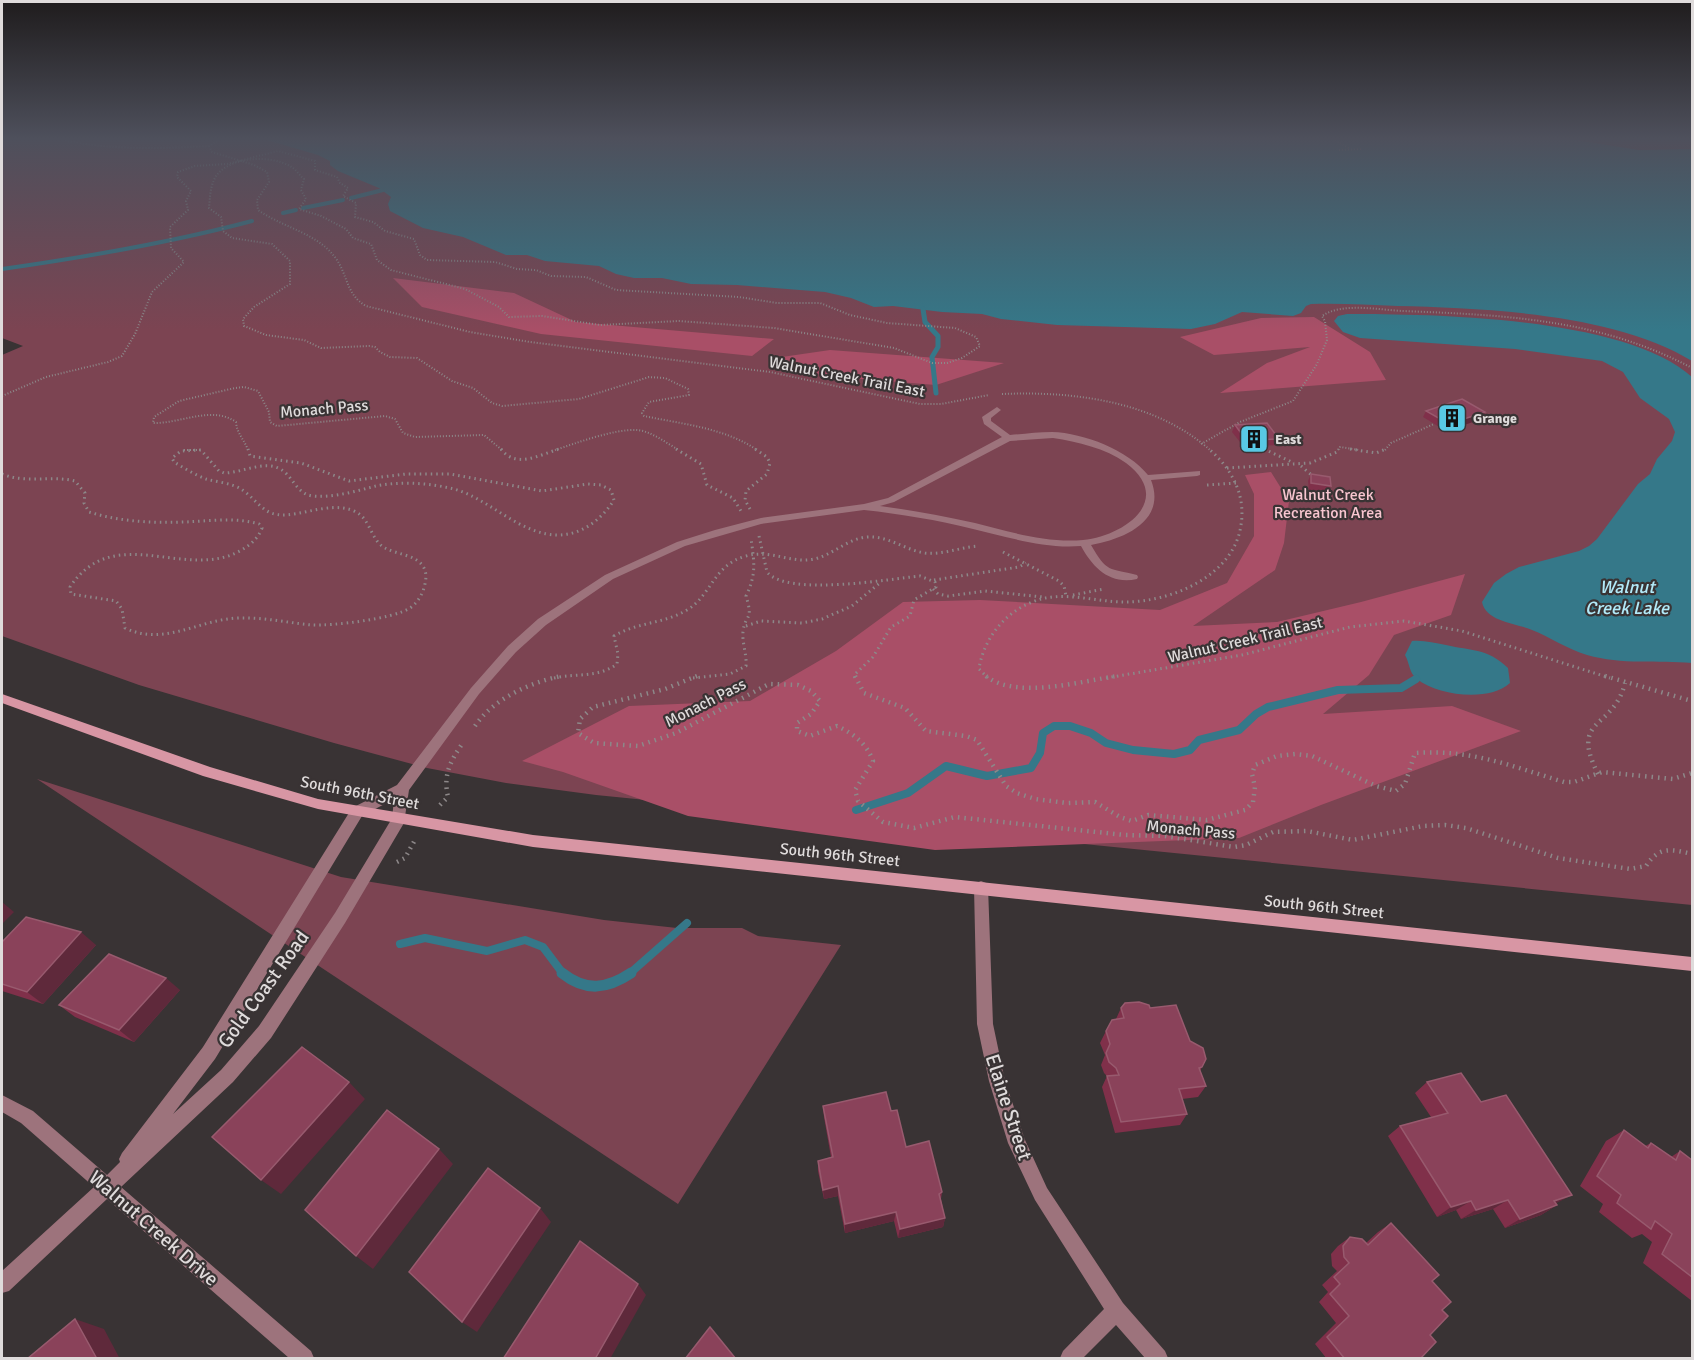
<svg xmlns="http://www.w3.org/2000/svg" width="1694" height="1360" font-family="Signika,sans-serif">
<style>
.green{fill:#7c4452}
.forest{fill:#a94f67}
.water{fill:#357889}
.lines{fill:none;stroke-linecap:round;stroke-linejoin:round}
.stream-far3{stroke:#357889;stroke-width:4}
.stream-far2{stroke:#357889;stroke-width:5}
.stream-far1{stroke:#357889;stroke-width:8}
.stream{stroke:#357889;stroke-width:11}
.path-far2{stroke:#8d8889;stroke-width:2;stroke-dasharray:1 2;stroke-linecap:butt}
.path-far1{stroke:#8d8889;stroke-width:3;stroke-dasharray:1.5 4;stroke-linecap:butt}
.path{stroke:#8d8889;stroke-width:4.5;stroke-dasharray:1.5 5;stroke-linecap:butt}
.lane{fill:#9d737c;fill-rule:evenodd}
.street{fill:#9d737c;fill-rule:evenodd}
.secondary{fill:#d896a4;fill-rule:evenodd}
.wall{fill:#80304a}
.shaded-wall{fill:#5f293b}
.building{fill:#8a425a;stroke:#985a6e;stroke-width:1.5}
.labels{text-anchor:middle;stroke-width:4.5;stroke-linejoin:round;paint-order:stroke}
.far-poi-label{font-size:14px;font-weight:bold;fill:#dfdbdb;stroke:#393334;text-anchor:start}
.street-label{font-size:16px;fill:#dfdbdb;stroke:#393334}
.park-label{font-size:16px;fill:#f9c6d0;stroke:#393334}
.water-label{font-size:18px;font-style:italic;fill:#b2eaf9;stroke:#393334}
.near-street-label{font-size:20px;fill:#dfdbdb;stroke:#393334}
</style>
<rect width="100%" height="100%" fill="#393334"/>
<!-- green -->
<g class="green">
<path d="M 2,140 L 1692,140 L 1692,905 L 596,795 L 506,783 L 427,768 L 334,743 L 139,685 L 2,636 L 2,355 L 23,346 L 2,338 Z"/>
<path d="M 37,779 L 341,877 L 604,920 L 677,928 L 742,928 L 758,936 L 841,945 L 678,1204 Z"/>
</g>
<!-- forest -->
<g class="forest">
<path d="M 393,278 L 514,293 L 576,322 L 774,339 L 752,356 L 541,334 L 422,307 Z"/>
<path d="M 1314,317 L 1370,352 L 1386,380 L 1220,393 L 1267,363 L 1310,347 L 1214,355 L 1180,337 L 1261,318 Z"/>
<path d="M 830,350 L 1004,363 L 936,385 L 823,376 L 775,358 Z"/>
<path d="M 1271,472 L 1289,501 L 1284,543 L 1275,570 L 1193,626 L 1277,622 L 1361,602 L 1465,574 L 1451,615 L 1394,635 L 1369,675 L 1323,714 L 1452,706 L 1521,731 L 1321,805 L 1239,838 L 935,850 L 688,816 L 563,772 L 522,761 L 629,706 L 750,701 L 836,651 L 903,602 L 980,600 L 1160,610 L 1227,583 L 1254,536 L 1254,494 L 1245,475 Z"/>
</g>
<!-- water -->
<g class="water">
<path d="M 267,140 L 1575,140 L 1639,150 L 1692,149 L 1692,361 C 1617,314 1485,308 1398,306 C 1369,305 1340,303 1311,304 L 1306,306 L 1301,313 L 1293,316 L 1242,312 L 1215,324 L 1191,329 L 1057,325 L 1001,319 L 982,314 L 942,312 L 893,306 L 874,307 L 851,298 L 825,292 L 737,285 L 691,284 L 662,278 L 634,278 L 616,274 L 599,266 L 545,261 L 527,255 L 506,255 L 463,237 L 423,228 L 390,211 L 388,204 L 391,197 L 379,188 L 338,171 L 330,165 L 330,161 L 318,155 Z"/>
<path d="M 1347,314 C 1436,314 1626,317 1692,377 L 1692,663 C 1657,660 1622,665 1587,655 C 1567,649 1550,637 1532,630 C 1516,623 1486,622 1482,602 L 1494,583 L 1506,574 L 1519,567 L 1579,551 L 1589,546 L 1597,539 L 1638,484 L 1650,474 L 1657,459 L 1672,441 L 1675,432 L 1669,419 L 1640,398 L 1623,372 L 1602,361 L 1515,349 L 1360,338 L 1343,332 L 1334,321 L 1338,316 Z"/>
<path d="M 1412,641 C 1424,640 1434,643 1446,645 C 1472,651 1487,648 1508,668 L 1510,683 C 1490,702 1438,696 1417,679 C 1409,673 1410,664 1405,655 Z"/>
</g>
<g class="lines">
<!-- stream-far3 -->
<g class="stream-far3">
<path d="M 351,198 L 383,190"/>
<path d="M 303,208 L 343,200"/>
<path d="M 283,213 L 296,210"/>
<path d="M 2,269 C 87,257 169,243 252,221"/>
</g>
<!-- stream-far2 -->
<path class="stream-far2" d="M 923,309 L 925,322 L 938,336 L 938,347 L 932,357 L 936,393"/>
<!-- stream-far1 -->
<g class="stream-far1">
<path d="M 856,810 L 908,793 L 946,766 L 987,776 L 1031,768 L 1040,753 L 1043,733 L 1054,726 L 1070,726 L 1091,733 L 1106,743 L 1133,750 L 1174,754 L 1190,750 L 1199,740 L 1239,730 L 1256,714 L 1268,707 L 1338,690 L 1401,688 L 1416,679"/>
<path d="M 400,944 L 425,938 L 487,951 L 525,940 L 543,947 L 564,975"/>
<path d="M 628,975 L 687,923"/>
</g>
<!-- stream -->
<path class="stream" d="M 562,973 C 586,992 607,989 631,973"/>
<!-- path-far2 -->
<g class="path-far2">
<path d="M 62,140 C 111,150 159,149 209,146 L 219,140"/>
<path d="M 1335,140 L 1350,149"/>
<path d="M 209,146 L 212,152 L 254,165 L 267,172 L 269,182 L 257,200 L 258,210 C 282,227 316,233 334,256 C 348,273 345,294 366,306 L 470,332 L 530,342 L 770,372 L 920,404 L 941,404 L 989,395"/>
<path d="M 1339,150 L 1363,149"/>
<path d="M 1002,394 C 1073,391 1155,401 1210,450"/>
<path d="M 2,396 L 46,377 L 108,362 L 122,356 L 135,334 L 152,292 L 184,262 L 171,248 L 170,227 L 188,210 L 186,201 L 191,191 L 177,177 L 178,172 L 195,166 L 227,164 L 278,151 L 315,161 L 315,170 L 337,177 L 340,183 L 348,188 L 343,196 L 356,203 L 355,217 L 373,222 L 385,231 L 414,239 L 420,255 L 427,260 L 495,262 L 517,269 L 536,270 L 551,276 L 586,277 L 616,290 L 739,297 L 777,303 L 820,303 L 850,315 L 887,323 L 955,328 L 976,337 L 980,346 L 962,358 L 947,363 L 932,363 L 894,348 L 774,328 L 679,321 L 600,325 L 542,316 L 509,317 L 499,307 L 465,289 L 391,270 L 377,260 L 371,244 L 353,238 L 346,229 L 321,216 L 299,209 L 306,199 L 301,190 L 304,179 C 299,175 296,169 290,166 C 270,155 231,156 216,176 C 210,186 210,197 209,208 L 221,217 L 223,231 L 232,238 L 272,244 L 290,261 L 290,284 L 254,307 L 243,319 L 244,326 L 266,335 L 304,340 L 321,348 L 369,346 L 375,347 L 380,352 L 390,357 L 417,358 L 452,381 L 473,388 L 492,403 L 502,406 L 579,399 L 649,377 L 665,378 L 688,389 L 689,395 L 649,402 L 642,413 L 644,416 C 682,424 725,428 757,450"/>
<path d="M 1201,444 L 1240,422 L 1293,401 L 1317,364 L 1327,340 L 1325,321 L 1322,316 C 1342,302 1379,310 1403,311 C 1505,315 1600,319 1692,368"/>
<path d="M 1259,446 L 1267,450"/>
<path d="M 184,450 L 201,450"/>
<path d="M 248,450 C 244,439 237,434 236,422 C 212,405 180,424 153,423 L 154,417 L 179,401 L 235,388 L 244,387 L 258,391 L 269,412 L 270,422 L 277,426 L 385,416 L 395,419 L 403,433 L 415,437 L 484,435 L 502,450"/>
<path d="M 555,450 C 577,443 613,429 637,430 C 651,431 666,443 679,450"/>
<path d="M 1338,450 L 1340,447 L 1359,450"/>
<path d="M 1385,450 L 1391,443 L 1434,424"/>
</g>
<!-- path-far1 -->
<g class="path-far1">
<path d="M 501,449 C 516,469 539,455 559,449"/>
<path d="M 676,449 L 701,464 L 707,485 L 733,498 L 741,511"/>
<path d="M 1264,449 L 1294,463"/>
<path d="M 1350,449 L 1376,453 L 1386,449"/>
<path d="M 1301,466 L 1315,478"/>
<path d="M 1227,468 L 1310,463 L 1337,452 L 1339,449"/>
<path d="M 2,474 C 27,484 50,475 75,481 L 85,493 L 84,503 L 89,512 C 121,522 152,523 185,522 C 209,521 236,517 259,524 L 262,528 C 258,539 250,545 240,551 C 184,581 114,521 70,587 L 71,594 L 116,601 L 122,609 L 125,628 C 165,647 199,619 239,618 C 264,617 288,623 312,625 C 332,626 393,619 410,608 C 416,604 420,598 423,591 C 426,582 428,572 422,565 C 415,555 396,554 385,548 C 370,540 371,518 354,511 C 327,499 290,523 269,512 C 259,507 251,495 241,489 C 231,483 217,482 206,479 C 195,475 184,468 174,462 L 172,458 L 181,451 L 201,450 L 219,471 L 224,473 C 241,473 262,461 278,468 C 293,474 295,494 313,496 C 334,498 356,491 376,486 C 401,481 429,483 454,489 C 490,499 520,535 558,535 C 582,535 602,519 614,500 L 611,490 L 601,485 L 588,484 L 542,491 L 450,474 L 406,474 L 349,481 L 301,463 L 250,456 L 248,449"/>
<path d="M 1207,485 L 1236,483"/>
<path d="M 750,509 L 745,500 L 746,491 L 767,474 L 770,463 L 767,457 L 755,449"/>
<path d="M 759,536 L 767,572 C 787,597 889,579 920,576 L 935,582 L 936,587 L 914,600 L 910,616 L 891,627 L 873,657 L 854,675 L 855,678"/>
<path d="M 1003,552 L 1059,581 L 1064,586 L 1066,596"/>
<path d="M 934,580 L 1019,567 L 1026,563"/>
<path d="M 933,589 L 938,594 L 948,596 L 985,591 L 1043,597"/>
<path d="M 1073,595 L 1104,589"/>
<path d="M 746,626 L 761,621 L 802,623 L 822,619 L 852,606 L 881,582"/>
<path d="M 554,678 C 577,673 598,678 617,664 L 618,654 L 614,636 C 637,622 664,624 687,610 C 712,595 713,565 746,556 C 771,549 791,564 814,559 C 833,555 848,538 868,537 C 889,536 905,550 925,553 C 943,555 961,547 979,546"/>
<path d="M 693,678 L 730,674 L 746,666 C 747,655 742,643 743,632 C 745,613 754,622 746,596 C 757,573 754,562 751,538"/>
<path d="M 988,678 L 979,669 C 983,641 1003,614 1030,603 C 1060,589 1093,602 1125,602 C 1171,602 1234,576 1241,525 C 1246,494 1231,468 1209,449"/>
<path d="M 1106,678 L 1242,655 L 1350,627 L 1404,621 L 1462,631 L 1610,678"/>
</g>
<!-- path -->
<g class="path">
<path d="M 697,676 L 665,689 L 593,707 L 580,719 L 578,733 L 594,743 L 638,746 L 676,733 L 769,684 L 798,685 L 811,691 L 820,701 L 811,714 L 797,723 L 797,731 L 810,736 L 837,726 C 853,733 867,744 873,761 L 855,790 L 858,801 L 883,822 L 914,828 L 955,817 L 1125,835 L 1165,836 L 1234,847 L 1246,845 L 1273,832 L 1307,831 L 1353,840 L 1423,826 L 1445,825 L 1466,828 L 1558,858 L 1630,869 L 1646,866 C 1659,846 1671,849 1692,854"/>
<path d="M 855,676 L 864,693 L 905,708 L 926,731 L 966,736 L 977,740 L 1006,786 L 1017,793 L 1035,799 L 1067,803 L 1095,802 L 1120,817 L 1132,821 L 1148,815 L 1207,820 L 1245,810 L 1253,802 L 1255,787 L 1252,774 L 1255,765 L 1277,756 L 1295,754 L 1312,756 L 1376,786 L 1396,791 L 1405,784 L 1415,753 C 1471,749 1511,766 1564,782 L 1574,782 L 1602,772 L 1673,779 L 1692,773"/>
<path d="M 986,676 C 1016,700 1082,681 1117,676"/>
<path d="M 1605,676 L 1692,701"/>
<path d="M 475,726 C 493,699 529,683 561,676"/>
<path d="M 1598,774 C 1569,716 1613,731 1625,683"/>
<path d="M 440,805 L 448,797 C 443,775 450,762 462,744"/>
<path d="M 397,862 L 405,858 L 416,838"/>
</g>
<!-- lane -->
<path class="lane" d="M 997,407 L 1001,410 L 991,418 L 991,421 L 1010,435 C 1024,434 1038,432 1052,432 C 1084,433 1128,450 1148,475 L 1200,471 L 1200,475 L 1197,476 L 1151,480 C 1167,521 1124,539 1091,545 C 1107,573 1109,568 1137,575 L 1138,577 L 1137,579 C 1110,585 1093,568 1081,546 C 1044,549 1008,537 973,529 C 937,520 901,514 864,510 L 761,524 L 685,546 L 613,579 L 546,625 L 516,652 L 479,694 L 409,790 L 404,823 L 399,825 L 394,823 L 392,819 L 394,799 L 362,816 L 357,818 L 352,816 L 350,812 L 352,808 L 397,785 L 471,688 L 508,646 L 538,619 L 605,575 L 677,542 L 715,530 L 761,518 L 864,504 L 888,498 L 1002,437 L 984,424 L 982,417 ZM 1053,438 C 1078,442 1105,448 1126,463 C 1175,500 1124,536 1083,540 C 1046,543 1010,532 975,523 C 943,516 912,510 880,506 L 894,502 L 1010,441 Z"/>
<!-- street -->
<g class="street">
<path d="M 357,806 L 362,808 L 364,812 L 362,816 L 215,1059 L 173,1114 L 221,1070 L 259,1026 L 335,913 L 394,815 L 399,813 L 404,815 L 406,819 L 404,823 L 345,923 L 271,1038 L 233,1082 L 121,1187 L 311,1351 L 314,1358 L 289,1358 L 107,1199 L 9,1291 L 2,1293 L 2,1271 L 94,1187 L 21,1123 L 2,1112 L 2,1095 L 33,1111 L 107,1175 L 120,1162 L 119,1159 L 122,1153 L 203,1047 L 352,808 Z"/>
<path d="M 981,881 L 986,883 L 988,887 L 993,1024 L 1005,1081 L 1025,1140 L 1047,1188 L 1123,1303 L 1165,1351 L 1168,1358 L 1145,1358 L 1116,1325 L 1083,1358 L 1060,1358 L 1063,1351 L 1104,1309 L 1035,1200 L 1008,1143 L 989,1081 L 977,1024 L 974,887 L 976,883 Z"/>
</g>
<!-- secondary -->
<path class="secondary" d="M 2,694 L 210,767 L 318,799 L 533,835 L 1692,957 L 1692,971 L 533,847 L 318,809 L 203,776 L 2,703 Z"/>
</g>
<!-- wall -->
<g class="wall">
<path d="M 1426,411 L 1482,419 L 1446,431 L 1423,417 Z"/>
<path d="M 1235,425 L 1279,439 L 1277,445 L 1244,447 L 1232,432 Z"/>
<path d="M 1311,474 L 1331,486 L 1328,493 L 1309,490 L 1308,481 Z"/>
<path d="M 2,942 L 96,945 L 43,1004 L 2,991 Z"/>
<path d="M 180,990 L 134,1042 L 75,1017 L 59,1005 Z"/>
<path d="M 1121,1008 L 1150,1008 L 1190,1041 L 1202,1067 L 1200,1071 L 1206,1086 L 1198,1097 L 1182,1099 L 1187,1114 L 1180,1125 L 1115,1133 L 1102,1087 L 1107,1076 L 1104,1073 L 1101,1065 L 1105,1055 L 1100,1043 L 1106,1031 L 1116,1019 Z"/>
<path d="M 1427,1082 L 1481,1102 L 1557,1205 L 1541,1215 L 1505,1228 L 1493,1209 L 1461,1219 L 1456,1210 L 1437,1217 L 1388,1136 L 1400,1126 L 1431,1117 L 1415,1093 Z"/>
<path d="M 823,1106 L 891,1111 L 906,1147 L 942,1192 L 941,1199 L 945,1218 L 943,1227 L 898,1238 L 894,1221 L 845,1233 L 838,1196 L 824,1199 L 818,1171 L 818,1161 L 831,1157 L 824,1117 Z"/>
<path d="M 1624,1130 L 1645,1146 L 1651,1143 L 1671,1157 L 1680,1151 L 1692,1160 L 1692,1301 L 1643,1263 L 1652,1242 L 1642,1234 L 1632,1238 L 1599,1212 L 1603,1204 L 1580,1186 L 1606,1141 Z"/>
<path d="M 1391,1223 L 1432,1281 L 1442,1310 L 1430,1335 L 1420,1359 L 1327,1359 L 1315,1344 L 1336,1323 L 1319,1302 L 1328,1292 L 1322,1285 L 1337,1271 L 1332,1266 L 1331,1254 L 1338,1246 L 1350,1237 L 1366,1243 L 1378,1232 Z"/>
</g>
<!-- shaded-wall -->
<g class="shaded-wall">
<path d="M 1485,412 L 1482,419 L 1446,431 L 1449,424 Z"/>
<path d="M 2,902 L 14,912 L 2,924 Z"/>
<path d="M 81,932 L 96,945 L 43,1004 L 27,992 Z"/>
<path d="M 166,978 L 180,990 L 134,1042 L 119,1030 Z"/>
<path d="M 349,1082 L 365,1099 L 281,1194 L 261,1180 Z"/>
<path d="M 439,1149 L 453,1164 L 373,1269 L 356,1256 Z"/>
<path d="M 838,1186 L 838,1196 L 824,1199 L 823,1190 Z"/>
<path d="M 1572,1195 L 1555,1204 L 1554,1201 Z"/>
<path d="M 1508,1200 L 1493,1209 L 1461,1219 L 1476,1210 Z"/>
<path d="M 1471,1201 L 1456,1210 L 1437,1217 L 1451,1207 Z"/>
<path d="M 1557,1205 L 1541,1215 L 1505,1228 L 1520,1219 Z"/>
<path d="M 540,1208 L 551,1222 L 477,1332 L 462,1322 Z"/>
<path d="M 896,1212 L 894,1221 L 845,1233 L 845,1224 Z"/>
<path d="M 945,1218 L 943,1227 L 898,1238 L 900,1229 Z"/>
<path d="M 638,1284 L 646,1295 L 610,1359 L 595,1359 Z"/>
<path d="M 75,1319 L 104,1329 L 120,1359 L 97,1359 Z"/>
</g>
<!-- building -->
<g class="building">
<path d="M 1462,399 L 1485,412 L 1449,424 L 1426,411 Z"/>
<path d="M 1267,423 L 1279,439 L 1246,440 L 1235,425 Z"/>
<path d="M 1311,474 L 1330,477 L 1331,486 L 1311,483 Z"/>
<path d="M 26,917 L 81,932 L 27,992 L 2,984 L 2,942 Z"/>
<path d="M 109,954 L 166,978 L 119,1030 L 59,1005 Z"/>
<path d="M 1139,1002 L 1149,1005 L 1150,1008 L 1176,1005 L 1190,1041 L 1203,1048 L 1206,1059 L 1202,1067 L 1199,1068 L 1206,1086 L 1179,1089 L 1187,1114 L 1121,1122 L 1107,1076 L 1119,1075 L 1116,1068 L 1109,1062 L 1106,1053 L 1110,1044 L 1106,1031 L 1112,1020 L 1124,1018 L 1121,1008 L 1125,1003 Z"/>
<path d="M 302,1047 L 349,1082 L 261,1180 L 212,1137 Z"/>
<path d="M 1461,1073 L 1481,1102 L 1506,1095 L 1572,1195 L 1554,1201 L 1557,1205 L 1520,1219 L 1508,1200 L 1476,1210 L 1471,1201 L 1451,1207 L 1400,1126 L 1448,1113 L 1427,1082 Z"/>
<path d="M 886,1092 L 891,1111 L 897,1110 L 906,1147 L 929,1141 L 942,1192 L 939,1194 L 945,1218 L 900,1229 L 896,1212 L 845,1224 L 838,1186 L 823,1190 L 818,1161 L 833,1157 L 823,1106 Z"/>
<path d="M 387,1110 L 439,1149 L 356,1256 L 305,1210 Z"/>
<path d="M 1624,1130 L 1648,1148 L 1651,1143 L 1676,1160 L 1680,1151 L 1692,1160 L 1692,1277 L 1662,1254 L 1672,1234 L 1655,1221 L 1651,1229 L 1617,1203 L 1621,1195 L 1597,1176 Z"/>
<path d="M 488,1168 L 540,1208 L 462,1322 L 409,1272 Z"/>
<path d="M 1391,1223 L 1439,1275 L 1432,1281 L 1451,1302 L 1442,1310 L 1448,1316 L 1430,1335 L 1436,1342 L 1420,1359 L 1345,1359 L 1327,1337 L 1349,1316 L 1330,1294 L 1340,1284 L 1334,1277 L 1349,1263 L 1344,1257 L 1343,1246 L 1350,1237 L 1362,1239 L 1368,1245 Z"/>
<path d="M 580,1241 L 638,1284 L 595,1359 L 503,1359 Z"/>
<path d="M 75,1319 L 97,1359 L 27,1359 Z"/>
<path d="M 710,1327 L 736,1359 L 685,1359 Z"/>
</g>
<!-- sky -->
<linearGradient id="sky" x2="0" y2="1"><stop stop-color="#1f1c1d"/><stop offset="0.42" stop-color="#4e505c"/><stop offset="1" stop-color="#4e505c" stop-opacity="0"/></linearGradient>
<rect width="1694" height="330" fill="url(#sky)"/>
<!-- icons -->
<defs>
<g id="building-square" transform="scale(1.5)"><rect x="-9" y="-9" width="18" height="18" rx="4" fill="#58c9e4" stroke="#393334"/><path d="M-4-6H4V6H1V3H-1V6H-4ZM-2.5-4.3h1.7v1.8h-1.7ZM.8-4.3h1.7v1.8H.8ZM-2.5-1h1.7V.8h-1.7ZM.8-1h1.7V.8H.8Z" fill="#111"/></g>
</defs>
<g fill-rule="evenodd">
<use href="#building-square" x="1452" y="418"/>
<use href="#building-square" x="1254" y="439"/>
</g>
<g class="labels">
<!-- far-poi labels -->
<g class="far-poi-label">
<text x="1473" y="423">Grange</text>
<text x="1275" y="444">East</text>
</g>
<!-- street labels -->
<g class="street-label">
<text transform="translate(847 376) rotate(11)" y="6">Walnut Creek Trail East</text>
<text transform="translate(324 408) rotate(-5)" y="6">Monach Pass</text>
<text transform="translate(1245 639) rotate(-13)" y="6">Walnut Creek Trail East</text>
<text transform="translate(705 702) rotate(-27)" y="6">Monach Pass</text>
<text transform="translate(360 792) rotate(11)" y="6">South 96th Street</text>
<text transform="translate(1191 829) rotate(5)" y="6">Monach Pass</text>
<text transform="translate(840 854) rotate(6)" y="6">South 96th Street</text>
<text transform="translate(1324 906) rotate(6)" y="6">South 96th Street</text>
</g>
<!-- park labels -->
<g class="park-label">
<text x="1328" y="500">Walnut Creek<tspan x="1328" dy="18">Recreation Area</tspan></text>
</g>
<!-- water labels -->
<g class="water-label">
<text x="1627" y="593">Walnut<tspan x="1627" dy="21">Creek Lake</tspan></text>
</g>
<!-- near-street labels -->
<g class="near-street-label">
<text transform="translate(263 989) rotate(-54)" y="7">Gold Coast Road</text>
<text transform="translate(1009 1107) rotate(72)" y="7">Elaine Street</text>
<text transform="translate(154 1228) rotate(41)" y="7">Walnut Creek Drive</text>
</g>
</g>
<!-- border -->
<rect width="1694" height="1360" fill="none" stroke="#dfdbdb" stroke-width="6"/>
</svg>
